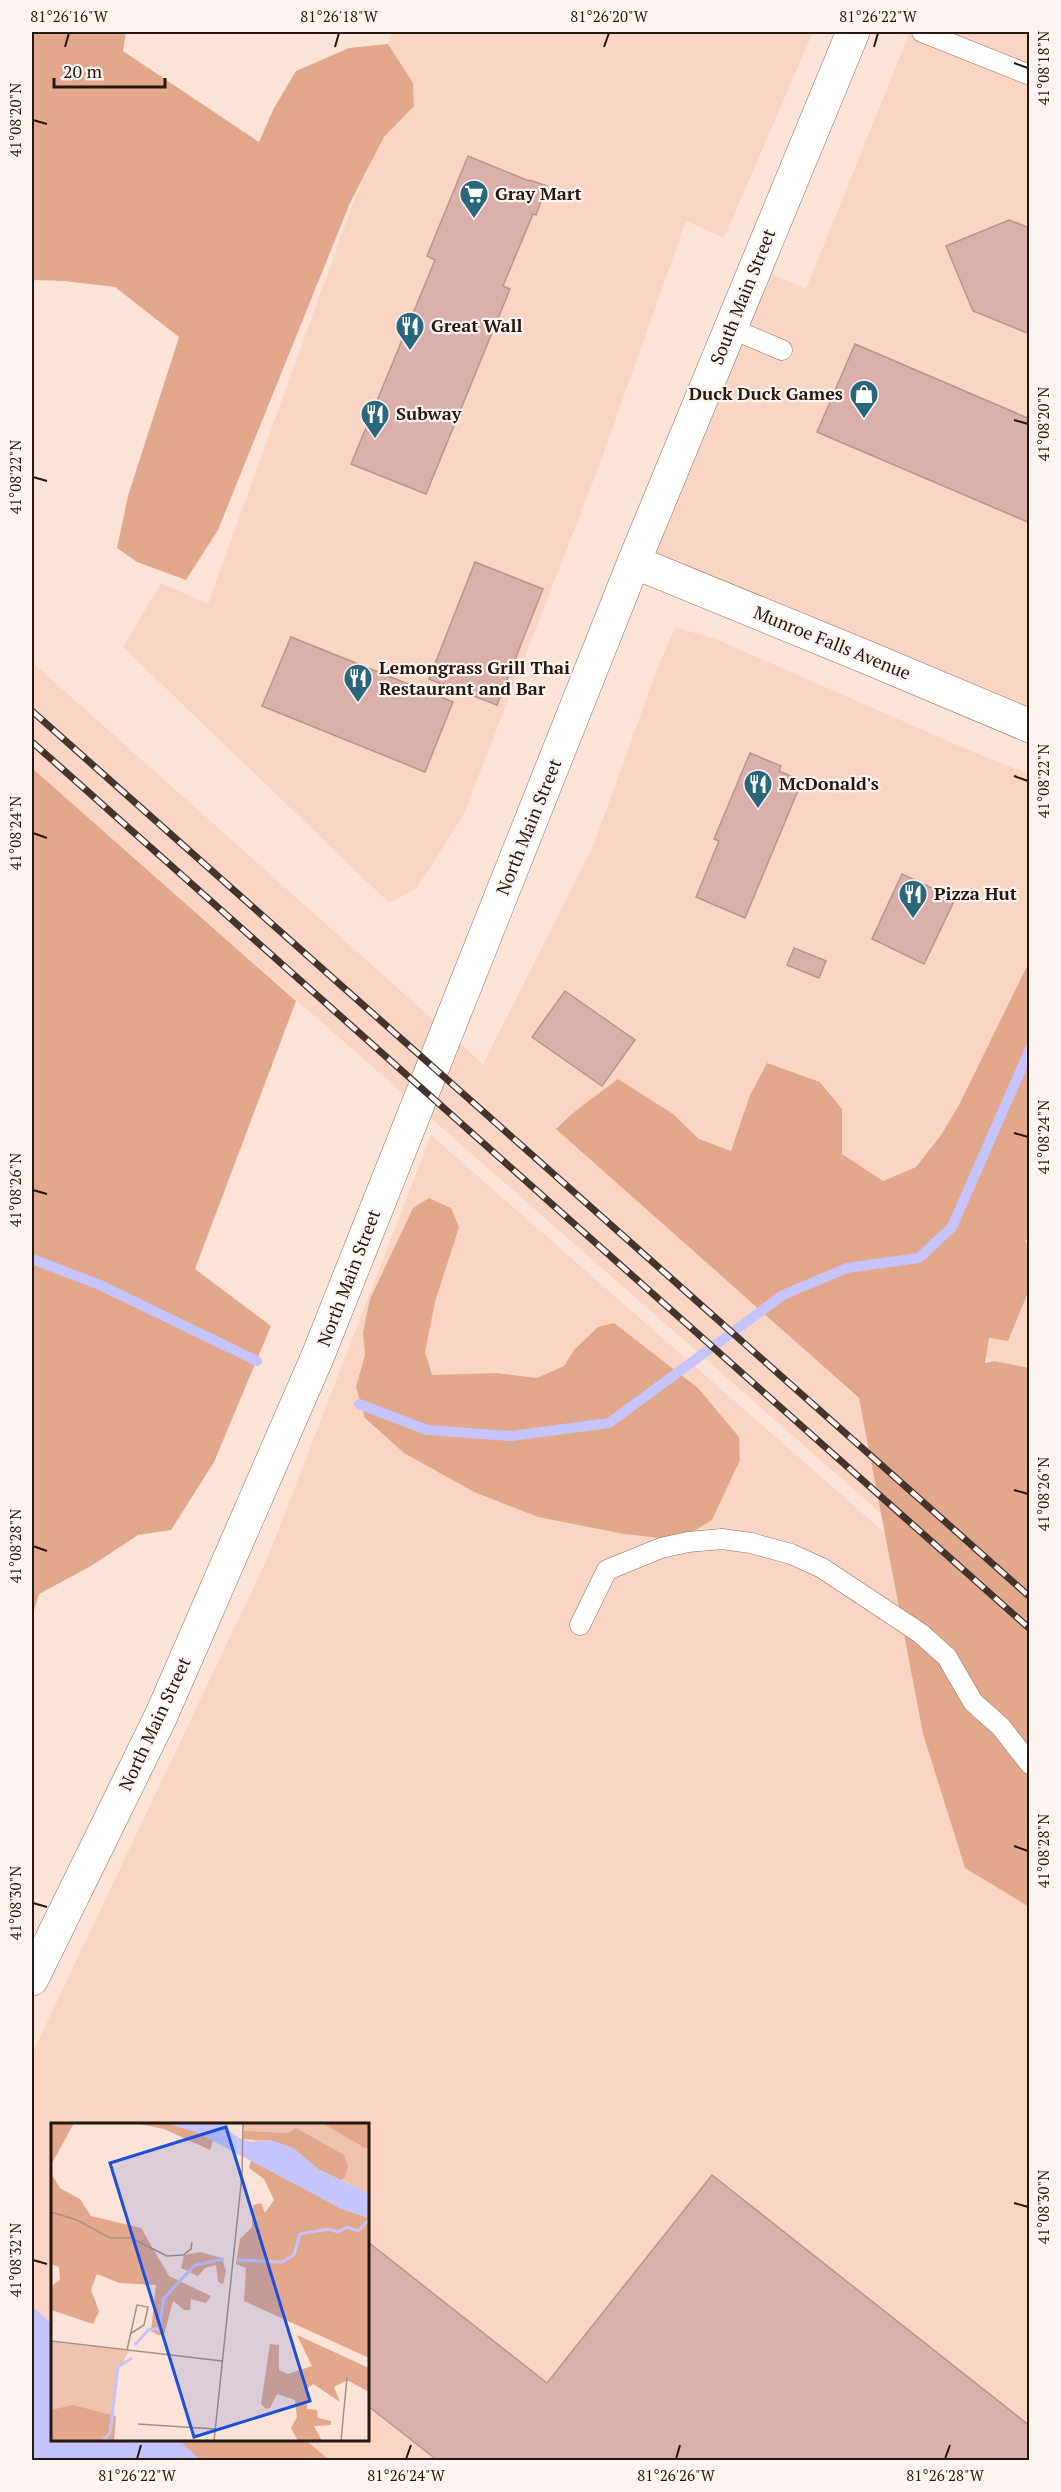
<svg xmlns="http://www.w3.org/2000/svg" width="1061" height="2492" font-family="'PT Serif',serif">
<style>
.built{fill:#fbd5c3}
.forest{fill:#e3a88c}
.water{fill:#c6c4fe}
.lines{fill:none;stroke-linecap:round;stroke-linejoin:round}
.stream{stroke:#c6c4fe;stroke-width:10}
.building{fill:#dbb0aa;stroke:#bd938e;stroke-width:1.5}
.service-casing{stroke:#926f5f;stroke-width:21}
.tertiary-casing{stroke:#926f5f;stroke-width:34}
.primary-casing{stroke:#926f5f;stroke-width:34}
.service{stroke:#fff;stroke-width:20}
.tertiary{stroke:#fff;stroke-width:33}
.primary{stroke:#fff;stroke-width:33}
.rail-casing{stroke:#44342e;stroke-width:7}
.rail{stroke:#fdf4f1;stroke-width:4.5;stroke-dasharray:14;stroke-linecap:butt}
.ticks{fill:none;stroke:#251711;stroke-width:2}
.labels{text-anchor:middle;stroke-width:4.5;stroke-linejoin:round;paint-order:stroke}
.poi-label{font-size:18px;font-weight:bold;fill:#251711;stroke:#fdf4f1;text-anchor:start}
.street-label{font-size:18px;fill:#251711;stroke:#fdf4f1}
.inset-river{fill:none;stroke:#c6c4fe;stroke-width:3}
.inset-road{fill:none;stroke:#a69188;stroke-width:1.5}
.view{fill:#1d4ed8;fill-opacity:0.15;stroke:#1d4ed8;stroke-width:3}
.inset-edge{fill:none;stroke:#251711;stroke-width:3}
.neatline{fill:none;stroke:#251711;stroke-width:2}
.ticks-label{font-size:15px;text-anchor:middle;fill:#251711}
</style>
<rect width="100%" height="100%" fill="#fce3d8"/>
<!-- built -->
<g class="built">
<path d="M 392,32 L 813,32 L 724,238 L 686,221 L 599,466 L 463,816 L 416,889 L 389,903 L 123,647 L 161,583 L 208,604 L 356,195 L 384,137 L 414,106 L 412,83 L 388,44 Z"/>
<path d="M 910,32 L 1029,32 L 1029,732 L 634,562 L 755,267 L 806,289 Z"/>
<path d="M 675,627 L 718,640 L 973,752 L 1029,774 L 1029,962 L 959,1105 L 941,1135 L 916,1167 L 883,1182 L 842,1154 L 842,1109 L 821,1082 L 767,1063 L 750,1095 L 731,1151 L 699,1139 L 673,1114 L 557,1129 L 1029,1551 L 1029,1643 L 32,768 L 32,662 L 483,1064 L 594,844 L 656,672 Z"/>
<path d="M 431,1135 L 884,1532 L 923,1734 L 965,1868 L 1029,1907 L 1029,2460 L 329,2460 L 306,2440 L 368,2440 L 368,2124 L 52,2124 L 52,2324 L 32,2306 L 32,2054 L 268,1557 Z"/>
<path d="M 1029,1178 L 1029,1380 L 952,1339 Z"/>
</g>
<!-- forest -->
<g class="forest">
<path d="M 32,32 L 126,32 L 123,51 L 259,142 L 274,108 L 296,71 L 349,48 L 388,44 L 413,83 L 414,106 L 384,137 L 350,203 L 218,530 L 186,580 L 137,562 L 117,548 L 128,496 L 179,337 L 115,287 L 64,281 L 32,280 Z"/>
<path d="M 32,768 L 296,1001 L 195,1269 L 271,1326 L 214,1462 L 171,1530 L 138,1535 L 91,1566 L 39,1594 L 32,1617 Z"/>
<path d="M 1029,962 L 1030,1234 L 1025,1242 L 1029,1244 L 1029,1290 L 1008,1341 L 989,1338 L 985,1363 L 994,1361 L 1029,1368 L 1029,1907 L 965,1868 L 923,1734 L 859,1398 L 556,1129 L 573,1113 L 618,1079 L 673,1114 L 699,1139 L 731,1151 L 750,1095 L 767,1063 L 820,1082 L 842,1109 L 842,1154 L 883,1181 L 916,1167 L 941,1135 L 959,1105 Z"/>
<path d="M 429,1198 L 451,1208 L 459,1227 L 435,1302 L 425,1352 L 432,1375 L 497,1373 L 537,1378 L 564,1366 L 574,1350 L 598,1327 L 614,1323 L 698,1388 L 739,1437 L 740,1460 L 712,1520 L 679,1540 L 624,1534 L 538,1517 L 474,1492 L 404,1453 L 365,1418 L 356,1387 L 365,1355 L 363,1332 L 370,1299 L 413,1208 Z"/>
<path d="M 124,2440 L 306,2440 L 329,2460 L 109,2460 Z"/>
</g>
<!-- water -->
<path class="water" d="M 32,2306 L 52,2324 L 52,2440 L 179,2440 L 200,2460 L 32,2460 Z"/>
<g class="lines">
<!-- stream -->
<g class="stream">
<path d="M 32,1259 L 100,1285 L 257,1361"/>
<path d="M 359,1404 L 427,1430 L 511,1436 L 609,1423 L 783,1295 L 847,1268 L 919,1258 L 952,1227 L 1030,1049"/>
</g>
</g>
<!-- building -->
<g class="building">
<path d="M 468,156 L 529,181 L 530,180 L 547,186 L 536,215 L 533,214 L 503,286 L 510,289 L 426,494 L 351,464 L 435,260 L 427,256 Z"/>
<path d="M 1009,220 L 1030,228 L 1030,334 L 973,311 L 946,246 Z"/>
<path d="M 855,344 L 1030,419 L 1030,523 L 817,432 Z"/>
<path d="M 475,562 L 543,589 L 497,705 L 429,679 Z"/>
<path d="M 291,637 L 453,702 L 425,772 L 262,706 Z"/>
<path d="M 750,753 L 781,766 L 779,771 L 802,781 L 745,918 L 696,897 L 719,841 L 714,839 Z"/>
<path d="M 902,874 L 955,899 L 924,964 L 872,939 Z"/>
<path d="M 794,948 L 826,961 L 819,978 L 787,965 Z"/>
<path d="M 565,991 L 635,1040 L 602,1086 L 532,1037 Z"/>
<path d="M 712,2175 L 1030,2426 L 1030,2460 L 437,2460 L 368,2406 L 368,2242 L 547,2383 Z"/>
</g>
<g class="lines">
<!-- service casing -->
<g class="service-casing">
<g id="service">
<path d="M 922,32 L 1030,75"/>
<path d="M 730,328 L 782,350"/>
<path d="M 580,1625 L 607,1570 L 661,1548 L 688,1542 L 722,1539 L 751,1543 L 791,1554 L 822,1568 L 920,1633 L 947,1657 L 973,1702 L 1001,1727 L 1030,1764"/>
</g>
</g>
<!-- tertiary casing -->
<g class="tertiary-casing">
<path id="tertiary" d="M 634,562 L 866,657 L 1030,726"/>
</g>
<!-- primary casing -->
<g class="primary-casing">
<path id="primary" d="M 32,1979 L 161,1716 L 317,1358 L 634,562 L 853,32"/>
</g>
<!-- service -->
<use href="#service" class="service"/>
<!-- tertiary -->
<use href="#tertiary" class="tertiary"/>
<!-- primary -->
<use href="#primary" class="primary"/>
<!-- rail casing -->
<g class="rail-casing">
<g id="rail">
<path d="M 32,711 L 1030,1597"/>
<path d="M 32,742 L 1030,1629"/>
</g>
</g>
<!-- rail -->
<use href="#rail" class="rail"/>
</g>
<!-- ticks -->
<path class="ticks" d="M 65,47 L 69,33M 335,47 L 339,33M 604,47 L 609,33M 874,47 L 878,33M 1014,63 L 1028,68M 33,120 L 47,124M 1014,420 L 1028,424M 33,477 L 47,481M 1014,776 L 1028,781M 33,833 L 47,838M 1014,1133 L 1028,1137M 33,1190 L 47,1194M 1014,1490 L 1028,1494M 33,1546 L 47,1551M 1014,1846 L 1028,1851M 33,1903 L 47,1907M 1014,2203 L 1028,2207M 33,2260 L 47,2264M 137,2459 L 141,2445M 406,2459 L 411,2445M 676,2459 L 680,2445M 945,2459 L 950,2445"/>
<!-- icons -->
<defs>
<g id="supermarket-pin" transform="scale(1.5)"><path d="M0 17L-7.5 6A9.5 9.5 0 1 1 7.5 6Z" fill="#2a677d" stroke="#fdf4f1"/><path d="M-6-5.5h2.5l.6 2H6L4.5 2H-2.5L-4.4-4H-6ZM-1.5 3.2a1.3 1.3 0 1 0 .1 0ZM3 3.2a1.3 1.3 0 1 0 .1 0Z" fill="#fff"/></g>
<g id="restaurant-pin" transform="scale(1.5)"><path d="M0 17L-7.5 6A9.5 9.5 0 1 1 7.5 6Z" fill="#2a677d" stroke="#fdf4f1"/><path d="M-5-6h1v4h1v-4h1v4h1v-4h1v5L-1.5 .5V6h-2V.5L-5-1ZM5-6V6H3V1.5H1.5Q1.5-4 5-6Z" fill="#fff"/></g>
<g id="shop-pin" transform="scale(1.5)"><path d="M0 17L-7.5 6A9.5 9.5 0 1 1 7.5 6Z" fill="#2a677d" stroke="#fdf4f1"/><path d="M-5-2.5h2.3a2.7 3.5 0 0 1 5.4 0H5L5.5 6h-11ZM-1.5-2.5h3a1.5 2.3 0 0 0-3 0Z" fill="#fff"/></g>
</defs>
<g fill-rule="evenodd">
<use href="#supermarket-pin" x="474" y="194"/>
<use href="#restaurant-pin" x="410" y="326"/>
<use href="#shop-pin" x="864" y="394"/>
<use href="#restaurant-pin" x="375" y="414"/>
<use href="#restaurant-pin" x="358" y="678"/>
<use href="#restaurant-pin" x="758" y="784"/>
<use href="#restaurant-pin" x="913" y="894"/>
</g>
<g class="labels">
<!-- poi labels -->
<g class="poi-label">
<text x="495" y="200">Gray Mart</text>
<text x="431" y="332">Great Wall</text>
<text x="843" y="400" text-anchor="end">Duck Duck Games</text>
<text x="396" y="420">Subway</text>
<text x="379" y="674">Lemongrass Grill Thai<tspan x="379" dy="21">Restaurant and Bar</tspan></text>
<text x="779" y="790">McDonald's</text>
<text x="934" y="900">Pizza Hut</text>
</g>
<!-- street labels -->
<g class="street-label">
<text transform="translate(743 297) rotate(-68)" y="6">South Main Street</text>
<text transform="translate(832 643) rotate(22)" y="6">Munroe Falls Avenue</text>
<text transform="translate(529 827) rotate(-68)" y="6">North Main Street</text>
<text transform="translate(349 1278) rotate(-69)" y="6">North Main Street</text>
<text transform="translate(155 1724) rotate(-65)" y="6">North Main Street</text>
</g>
</g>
<!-- overview -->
<g transform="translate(51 2123)">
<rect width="318" height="318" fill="#fce3d8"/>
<path d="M 192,0 L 271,0 L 318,18 L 318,71 L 267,46 L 242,25 L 192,16 ZM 0,219 L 78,228 L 65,252 L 58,318 L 0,318 Z" fill="#eec2ad"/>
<path d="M 0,0 L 23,0 L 0,42 ZM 84,0 L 168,0 L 159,27 L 113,6 ZM 271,0 L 318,0 L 318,25 L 314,25 ZM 245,5 L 293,32 L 297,43 L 294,54 L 290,57 L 267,46 L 242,25 L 219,17 L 193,16 L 193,8 L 237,10 ZM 200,36 L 289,85 L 318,95 L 318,235 L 193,178 L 195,145 L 185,141 L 189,116 L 201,104 L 202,82 L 210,80 L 214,90 L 223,77 L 213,56 L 198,45 ZM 0,50 L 9,65 L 29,76 L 40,93 L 90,105 L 118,153 L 160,173 L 155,180 L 140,176 L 139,187 L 133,187 L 122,178 L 113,212 L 107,212 L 100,208 L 105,162 L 68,160 L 46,151 L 40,167 L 48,188 L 42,201 L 0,187 L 0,163 L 9,157 L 8,144 L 0,141 ZM 149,129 L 171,135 L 175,148 L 172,161 L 167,159 L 165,142 L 154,145 L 147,153 L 130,145 L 133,132 ZM 246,212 L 318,245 L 318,269 L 296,257 L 283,264 L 289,279 L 262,261 L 257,265 L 256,286 L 266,287 L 267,295 L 280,298 L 280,302 L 263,303 L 271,318 L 247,318 L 240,305 L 246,294 L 244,277 L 226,271 L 219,285 L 215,286 L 210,281 L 219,221 L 228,222 L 228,247 L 237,251 L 261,243 ZM 22,282 L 65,293 L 63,318 L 0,318 L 0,287 Z" fill="#e3a88c"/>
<path d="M 114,0 L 168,0 L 188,15 L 200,19 L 219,17 L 242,25 L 267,46 L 318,71 L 318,95 L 289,85 L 145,9 Z" fill="#c6c4fe"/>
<path class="inset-river" d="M 186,137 L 231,139 L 243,132 L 249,111 L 277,106 L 287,109 L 296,104 L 307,108 L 318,97M 84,222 L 98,206 L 108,206 L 113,175 L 144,142 L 173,136M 52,318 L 59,310 L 67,244 L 81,235"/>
<path class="inset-road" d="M 0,89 L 26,97 L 59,115 L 80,115 L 116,133 L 132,132 L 140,126 L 141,119M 0,218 L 171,238M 76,227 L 86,182 L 97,184 L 93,202 L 79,211M 87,301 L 164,306M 163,318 L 191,52 L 192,0M 290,318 L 296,254"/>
<path class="view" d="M 175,4 L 259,278 L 143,314 L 59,40 Z"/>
<rect width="318" height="318" class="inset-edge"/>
</g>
<!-- border -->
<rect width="1061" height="2492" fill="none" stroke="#fdf4f1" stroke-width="66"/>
<!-- scale -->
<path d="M54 78v9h111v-9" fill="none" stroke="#251711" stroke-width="3"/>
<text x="63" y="78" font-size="18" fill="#251711" stroke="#fdf4f1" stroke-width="4.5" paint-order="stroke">20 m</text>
<rect x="33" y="33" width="995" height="2426" class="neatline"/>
<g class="ticks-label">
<text x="69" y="22">81°26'16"W</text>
<text x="339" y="22">81°26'18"W</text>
<text x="609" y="22">81°26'20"W</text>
<text x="878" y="22">81°26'22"W</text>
<text transform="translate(1044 68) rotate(-90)" y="5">41°08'18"N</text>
<text transform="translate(16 120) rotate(-90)" y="5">41°08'20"N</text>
<text transform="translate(1044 424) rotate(-90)" y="5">41°08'20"N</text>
<text transform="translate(16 477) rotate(-90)" y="5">41°08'22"N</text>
<text transform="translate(1044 781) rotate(-90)" y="5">41°08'22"N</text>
<text transform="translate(16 833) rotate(-90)" y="5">41°08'24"N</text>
<text transform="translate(1044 1137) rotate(-90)" y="5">41°08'24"N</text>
<text transform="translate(16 1190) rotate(-90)" y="5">41°08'26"N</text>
<text transform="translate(1044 1494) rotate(-90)" y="5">41°08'26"N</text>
<text transform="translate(16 1546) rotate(-90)" y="5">41°08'28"N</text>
<text transform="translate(1044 1851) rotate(-90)" y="5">41°08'28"N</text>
<text transform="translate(16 1903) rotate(-90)" y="5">41°08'30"N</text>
<text transform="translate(1044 2207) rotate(-90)" y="5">41°08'30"N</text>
<text transform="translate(16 2260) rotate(-90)" y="5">41°08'32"N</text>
<text x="137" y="2481">81°26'22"W</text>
<text x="406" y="2481">81°26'24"W</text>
<text x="676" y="2481">81°26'26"W</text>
<text x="945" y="2481">81°26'28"W</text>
</g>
</svg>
